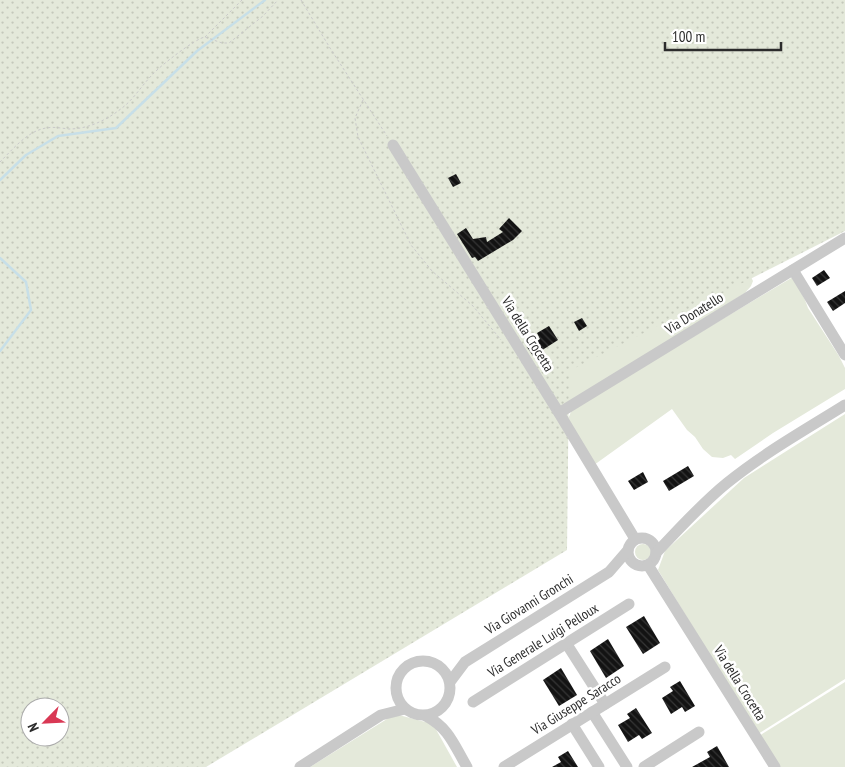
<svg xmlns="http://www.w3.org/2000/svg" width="845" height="767" font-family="'PT Sans Narrow',sans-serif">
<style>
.green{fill:#e4e9da}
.park{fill:url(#park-dots);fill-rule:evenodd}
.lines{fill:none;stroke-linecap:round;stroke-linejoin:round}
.stream{stroke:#c7dfe8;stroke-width:2.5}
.building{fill:url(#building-back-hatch)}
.path{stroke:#c9c9c9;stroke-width:1;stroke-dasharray:2.5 2.5;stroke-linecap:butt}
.minor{stroke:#c9c9c9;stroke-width:11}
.labels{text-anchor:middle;stroke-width:5;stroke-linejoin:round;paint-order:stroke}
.street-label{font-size:14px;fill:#2c2c2c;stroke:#fff}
</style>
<defs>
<pattern id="park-dots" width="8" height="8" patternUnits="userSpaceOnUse" patternTransform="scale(1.25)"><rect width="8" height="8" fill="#e4e9da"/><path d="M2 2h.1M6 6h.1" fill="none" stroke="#c4c8bb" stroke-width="1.8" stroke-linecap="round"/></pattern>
<pattern id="building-back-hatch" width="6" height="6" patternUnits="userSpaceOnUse" patternTransform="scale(1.25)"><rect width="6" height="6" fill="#131313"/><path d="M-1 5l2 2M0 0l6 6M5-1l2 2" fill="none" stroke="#363636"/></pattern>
</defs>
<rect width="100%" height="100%" fill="#fff"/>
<!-- green -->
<g class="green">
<path d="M 529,233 L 750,275 L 753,281 L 751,286 L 745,293 L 562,408 Z"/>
<path d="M 793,277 L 805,300 L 808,308 L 839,356 L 845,368 L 845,389 L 773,433 L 735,459 L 731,455 L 723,458 L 712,457 L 703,449 L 695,437 L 687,430 L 672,409 L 594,465 L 567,422 L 572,409 Z"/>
<path d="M 845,414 L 845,679 L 758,734 L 658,570 L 665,551 L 744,478 Z"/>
<circle cx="643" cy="552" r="8"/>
<path d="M 845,682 L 845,767 L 779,767 L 759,736 Z"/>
<path d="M 395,714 L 433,724 L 457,767 L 310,767 Z"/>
</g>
<!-- park -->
<path class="park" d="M 0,0 L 845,0 L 845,231 L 569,371 L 567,550 L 206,767 L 0,767 ZM 30,707 L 60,707 L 60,737 L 30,737 Z"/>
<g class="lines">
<!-- stream -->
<g class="stream">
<path d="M 0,180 L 26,155 L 58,136 L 116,128 L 197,51 L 265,0"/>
<path d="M 0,258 L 26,282 L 31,310 L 0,351"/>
</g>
</g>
<!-- building -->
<g class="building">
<path d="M 456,174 L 461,183 L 453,187 L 448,178 Z"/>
<path d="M 509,218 L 522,231 L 513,240 L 478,261 L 475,257 L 472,258 L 457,234 L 466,228 L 473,239 L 486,237 L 487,242 L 503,232 L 499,229 Z"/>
<path d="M 824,270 L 830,278 L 817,286 L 812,278 Z"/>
<path d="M 845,291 L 845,303 L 833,311 L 827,302 Z"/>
<path d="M 582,318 L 587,326 L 579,331 L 574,322 Z"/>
<path d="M 549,326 L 558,340 L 533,356 L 527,347 L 540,339 L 537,333 Z"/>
<path d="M 688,466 L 694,476 L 669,491 L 663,481 Z"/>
<path d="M 643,472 L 648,482 L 634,490 L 628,481 Z"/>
<path d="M 644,616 L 660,643 L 643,654 L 626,627 Z"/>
<path d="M 608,639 L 624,666 L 606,678 L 590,651 Z"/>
<path d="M 561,668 L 577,695 L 559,706 L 543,680 Z"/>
<path d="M 680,681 L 695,706 L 685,712 L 682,707 L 671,714 L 662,698 L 673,691 L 670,687 Z"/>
<path d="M 636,708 L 652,733 L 642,739 L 639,735 L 628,742 L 618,725 L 630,718 L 627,714 Z"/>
<path d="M 717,746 L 729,767 L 692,767 L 710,757 L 707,752 Z"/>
<path d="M 568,751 L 578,767 L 552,767 L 561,762 L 558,757 Z"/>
</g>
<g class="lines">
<!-- path -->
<g class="path">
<path d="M 301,0 L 330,48 L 387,136"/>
<path d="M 205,37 L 242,0"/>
<path d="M 363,100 L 355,118 L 358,137 L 411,245 L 432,271 L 473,306 L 501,340"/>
<path d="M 0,162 C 11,151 26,133 42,129 C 51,126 60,128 69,129 C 88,129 107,120 122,108 C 134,99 142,85 153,74 C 160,66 196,38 205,37 L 222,43 L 229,43 L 263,16 L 278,0"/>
</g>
<!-- minor -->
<g class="minor">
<path d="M 393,145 L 559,413 L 635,539"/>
<path d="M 793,270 L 845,355"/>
<path d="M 559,413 L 845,238"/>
<circle cx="642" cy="552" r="14"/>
<path d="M 656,553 C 679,529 701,504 727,483 C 764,453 805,430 845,405"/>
<path d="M 648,565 L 775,767"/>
<path d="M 566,643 L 605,704"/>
<circle cx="423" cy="688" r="27"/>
<path d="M 450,682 L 465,662 L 609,572 L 628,550"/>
<path d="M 473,702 L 629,604"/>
<path d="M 592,712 L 627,767"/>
<path d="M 426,716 C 449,728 454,745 467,767"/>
<path d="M 572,724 L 599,767"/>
<path d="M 300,767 L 381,715 L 405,709"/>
<path d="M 504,767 L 665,667"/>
<path d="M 644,767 L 699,732"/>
</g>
</g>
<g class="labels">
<!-- street labels -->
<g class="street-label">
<text transform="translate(694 313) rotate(-32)" y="5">Via Donatello</text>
<text transform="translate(528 334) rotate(58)" y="5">Via della Crocetta</text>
<text transform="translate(529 604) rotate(-32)" y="5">Via Giovanni Gronchi</text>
<text transform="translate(543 640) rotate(-32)" y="5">Via Generale Luigi Pelloux</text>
<text transform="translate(740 683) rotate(58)" y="5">Via della Crocetta</text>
<text transform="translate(576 704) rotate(-32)" y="5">Via Giuseppe Saracco</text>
</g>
</g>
<!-- north arrow -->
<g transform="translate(45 722) rotate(246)"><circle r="24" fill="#ffffff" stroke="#ababab"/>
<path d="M0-4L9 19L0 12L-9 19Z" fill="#d93854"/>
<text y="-8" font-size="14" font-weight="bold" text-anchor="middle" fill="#2c2c2c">N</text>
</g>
<!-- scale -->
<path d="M665 42v8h116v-8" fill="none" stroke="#2c2c2c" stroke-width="2.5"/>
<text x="672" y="42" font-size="15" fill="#2c2c2c" stroke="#ffffff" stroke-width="4" paint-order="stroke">100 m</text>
</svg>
